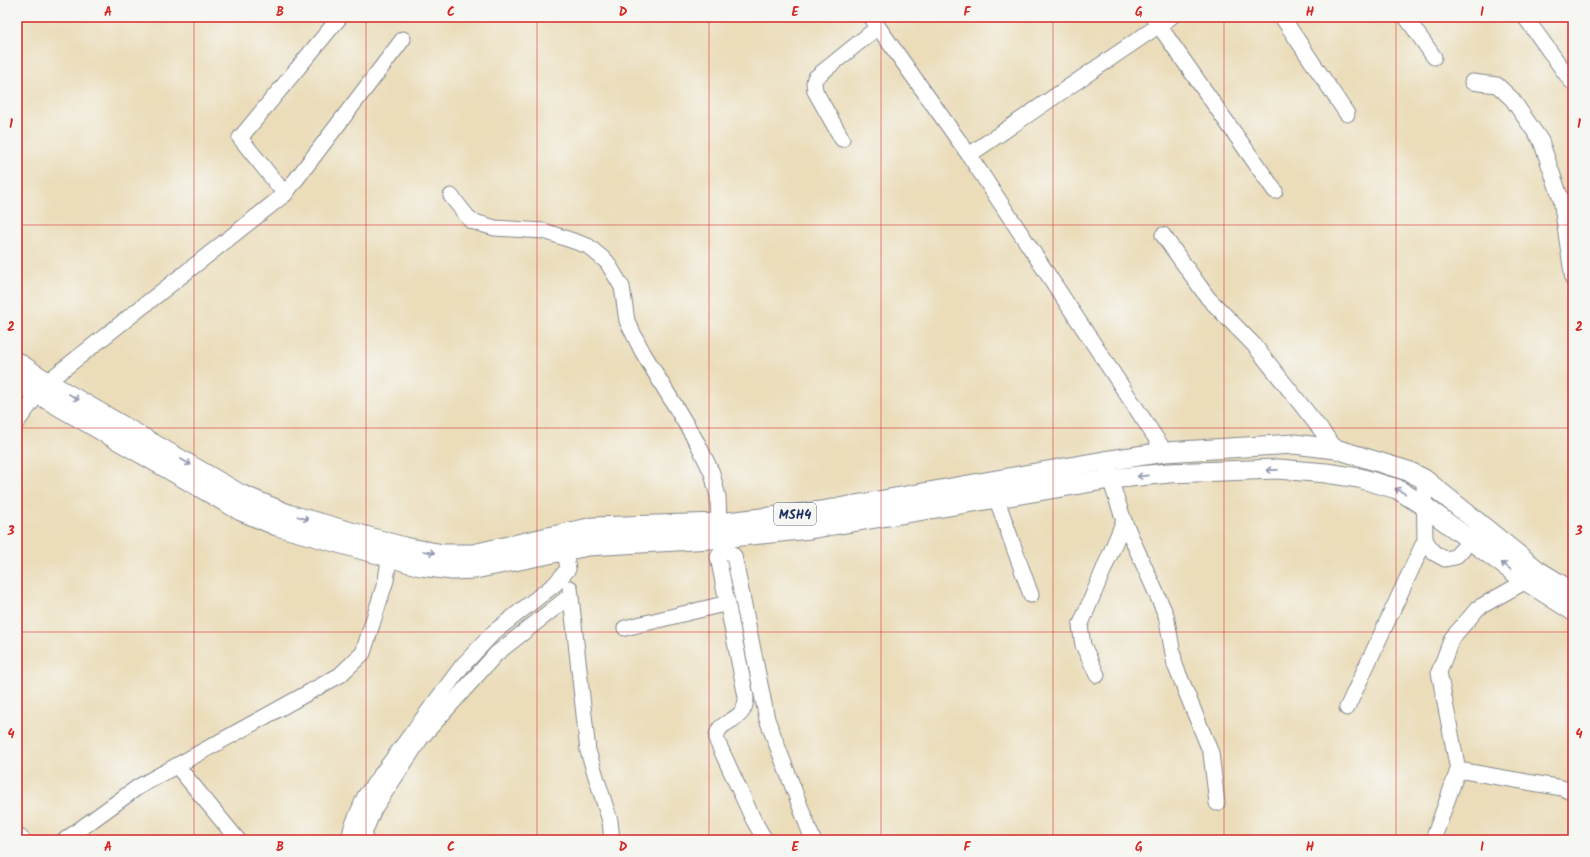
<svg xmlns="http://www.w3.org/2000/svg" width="1590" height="857" font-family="Kalam,sans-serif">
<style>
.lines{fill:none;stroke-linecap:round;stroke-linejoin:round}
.minor-casing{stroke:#83868c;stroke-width:17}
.major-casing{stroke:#83868c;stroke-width:21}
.minor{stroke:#fff;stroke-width:15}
.major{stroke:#fff;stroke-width:19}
.oneway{stroke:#8d97ae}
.grid{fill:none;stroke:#d62828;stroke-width:1;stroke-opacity:0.55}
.labels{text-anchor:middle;stroke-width:4;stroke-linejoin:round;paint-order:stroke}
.shield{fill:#f6f6f2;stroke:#5d6b8a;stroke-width:1}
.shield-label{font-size:13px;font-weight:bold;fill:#1b2f5e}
.neatline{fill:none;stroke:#d62828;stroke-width:1.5}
.grid-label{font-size:13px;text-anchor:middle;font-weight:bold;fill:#d62828}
</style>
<rect width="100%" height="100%" fill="#f6f6f2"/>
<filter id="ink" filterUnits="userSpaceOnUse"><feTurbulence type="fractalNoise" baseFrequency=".025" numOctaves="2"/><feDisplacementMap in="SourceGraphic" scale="8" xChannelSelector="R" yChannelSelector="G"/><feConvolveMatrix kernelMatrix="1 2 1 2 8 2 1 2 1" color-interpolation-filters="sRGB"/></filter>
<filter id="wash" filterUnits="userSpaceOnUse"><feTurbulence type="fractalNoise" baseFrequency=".012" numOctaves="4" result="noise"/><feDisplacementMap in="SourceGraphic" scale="16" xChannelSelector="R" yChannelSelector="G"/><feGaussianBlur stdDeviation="0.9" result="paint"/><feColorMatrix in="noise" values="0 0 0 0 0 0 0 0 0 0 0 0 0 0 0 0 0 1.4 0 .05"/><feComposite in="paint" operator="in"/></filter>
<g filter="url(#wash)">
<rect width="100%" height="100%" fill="#ebddba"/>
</g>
<g filter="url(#ink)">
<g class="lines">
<!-- minor casing -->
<g class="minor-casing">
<g id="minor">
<path d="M 871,17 L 969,155 L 1165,452"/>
<path d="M 1153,17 L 1275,191"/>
<path d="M 1282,17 L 1347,114"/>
<path d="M 1406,17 L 1434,57"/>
<path d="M 1525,17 L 1571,81"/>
<path d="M 1472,82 L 1497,85 L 1512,99 L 1541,141 L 1561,199 L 1573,280"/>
<path d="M 842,139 L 815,91 L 814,83 L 815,78 L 878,27"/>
<path d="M 969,155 L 1171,17"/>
<path d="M 285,194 L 240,138 L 340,17"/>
<path d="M 451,196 L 471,221 L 495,228 L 544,231 L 588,246 L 607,262 L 622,287 L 627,321 L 642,351 L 698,444 L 712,473 L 718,497 L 719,523 L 725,547 L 734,556 L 767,719 L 813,840"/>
<path d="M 1163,235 L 1208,298 L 1254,345 L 1336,449"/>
<path d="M 17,422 L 47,382 L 285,194 L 403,39"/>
<path d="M 1107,470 L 1124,521 L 1166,615 L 1175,665 L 1211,753 L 1217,803"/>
<path d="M 993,489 L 1031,595"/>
<path d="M 1425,540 L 1434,553 L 1445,559 L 1455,557 L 1478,533"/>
<path d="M 725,547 L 718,557 L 746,697 C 746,726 714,717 717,741 L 753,819 L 765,840"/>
<path d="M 570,588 L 588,751 L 610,821 L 612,840"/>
<path d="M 625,628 L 728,603"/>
<path d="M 1097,675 L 1083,645 L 1080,626 L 1124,521"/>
<path d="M 1347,708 L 1425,540 L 1424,479"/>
<path d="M 177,766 L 238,840"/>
<path d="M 1458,770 L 1562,788 L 1573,793"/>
<path d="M 17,834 L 23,840"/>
<path d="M 65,840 L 138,787 L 340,675 L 363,653 L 386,580 L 391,546"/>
<path d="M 349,840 L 352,827 L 365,796 L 462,666 L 494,632 L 555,584 L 568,569 L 563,540"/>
<path d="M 364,840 L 365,831 L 374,809 L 421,738 L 496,654 L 571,595"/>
<path d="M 1433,840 L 1458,770 L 1439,672 L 1452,638 L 1478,608 L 1526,581 L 1533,574"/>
</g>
</g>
<!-- major casing -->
<g class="major-casing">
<g id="major">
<path d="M 17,362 L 47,382 L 240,494 L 288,514 L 404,547 L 443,554 L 473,554 L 593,527 L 719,523 L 821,511 L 1104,461 L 1165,452 L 1294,444 L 1336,449 L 1408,471 L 1424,479 L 1537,570 L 1573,592"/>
<path d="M 17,382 L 241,511 L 277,526 L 421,566 L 452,570 L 475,569 L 588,546 L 711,539 L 810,529 L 1110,479 L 1169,473 L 1278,469 L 1326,473 L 1359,478 L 1397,489 L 1424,506 L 1526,581 L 1573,611"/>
</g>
</g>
<!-- minor -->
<use href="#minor" class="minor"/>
<!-- major -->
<use href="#major" class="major"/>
</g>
<!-- one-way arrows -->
<defs><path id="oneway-shaft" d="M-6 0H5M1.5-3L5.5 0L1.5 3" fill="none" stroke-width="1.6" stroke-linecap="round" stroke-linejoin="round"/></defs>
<g class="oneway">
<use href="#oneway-shaft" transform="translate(74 397) rotate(30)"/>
<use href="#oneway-shaft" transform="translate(186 462) rotate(30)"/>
<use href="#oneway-shaft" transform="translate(1272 470) rotate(179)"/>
<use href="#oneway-shaft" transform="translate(1143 476) rotate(174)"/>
<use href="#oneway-shaft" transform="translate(1400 491) rotate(-152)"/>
<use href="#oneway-shaft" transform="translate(303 518) rotate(16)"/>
<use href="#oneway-shaft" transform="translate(429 552) rotate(10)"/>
<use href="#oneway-shaft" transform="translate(1506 566) rotate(-143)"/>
</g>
</g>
<!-- grid -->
<path class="grid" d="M 194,17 L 194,840M 366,17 L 366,840M 537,17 L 537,840M 709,17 L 709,840M 881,17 L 881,840M 1053,17 L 1053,840M 1224,17 L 1224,840M 1396,17 L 1396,840M 17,225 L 1573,225M 17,428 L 1573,428M 17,632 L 1573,632"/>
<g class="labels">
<!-- shield labels -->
<rect class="shield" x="774" y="503" width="42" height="22" rx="3"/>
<g class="shield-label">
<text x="795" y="519">MSH4</text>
</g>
</g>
<!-- margin -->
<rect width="1590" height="857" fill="none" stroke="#f6f6f2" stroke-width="44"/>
<rect x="22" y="22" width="1546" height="813" class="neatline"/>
<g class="grid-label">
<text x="108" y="16">A</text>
<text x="280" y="16">B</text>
<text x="451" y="16">C</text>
<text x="623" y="16">D</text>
<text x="795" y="16">E</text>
<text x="967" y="16">F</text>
<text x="1139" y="16">G</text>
<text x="1310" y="16">H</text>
<text x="1482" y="16">I</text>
<text x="11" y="128">1</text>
<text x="1579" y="128">1</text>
<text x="11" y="331">2</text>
<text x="1579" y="331">2</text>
<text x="11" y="535">3</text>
<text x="1579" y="535">3</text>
<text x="11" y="738">4</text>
<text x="1579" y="738">4</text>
<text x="108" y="851">A</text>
<text x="280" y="851">B</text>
<text x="451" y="851">C</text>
<text x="623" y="851">D</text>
<text x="795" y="851">E</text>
<text x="967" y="851">F</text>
<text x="1139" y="851">G</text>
<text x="1310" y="851">H</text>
<text x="1482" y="851">I</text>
</g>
</svg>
